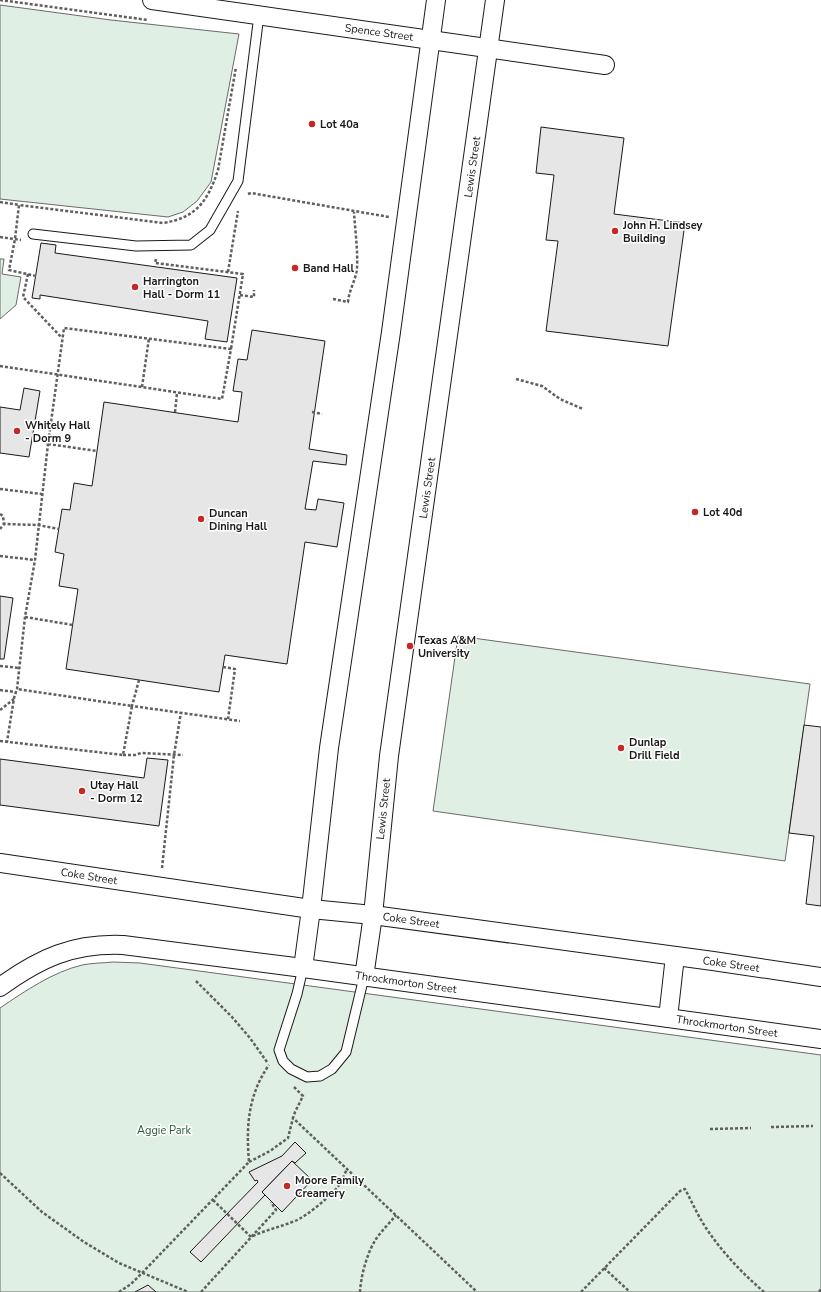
<svg xmlns="http://www.w3.org/2000/svg" width="821" height="1292" font-family="'Nunito Sans',sans-serif">
<style>
.green{fill:#e0efe3;stroke:#6a6a6a}
.building{fill:#e6e6e6;stroke:#1a1a1a}
.lines{fill:none;stroke-linecap:round;stroke-linejoin:round}
.lane-casing{stroke:#1a1a1a;stroke-width:11}
.street-casing{stroke:#1a1a1a;stroke-width:20}
.path{stroke:#5f5f5f;stroke-width:2.5;stroke-dasharray:3 2;stroke-linecap:butt}
.lane{stroke:#fff;stroke-width:9}
.street{stroke:#fff;stroke-width:18}
.poi-dot{fill:#c62828;stroke:#fff;stroke-width:1.5}
.labels{text-anchor:middle;stroke-width:3;stroke-linejoin:round;paint-order:stroke}
.street-label{font-size:11px;fill:#1a1a1a;stroke:#fff}
.poi-label{font-size:11px;font-weight:bold;fill:#1a1a1a;stroke:#fff;text-anchor:start}
.park-label{font-size:11px;fill:#2b5a34;stroke:#fff}
</style>
<rect width="100%" height="100%" fill="#fff"/>
<!-- green -->
<g class="green">
<path d="M 0,5 L 111,20 L 239,34 L 211,182 L 197,201 L 183,212 L 168,217 L 0,199 Z"/>
<path d="M 0,259 L 4,259 L 2,274 L 21,277 L 16,305 L 0,319 Z"/>
<path d="M 458,636 L 810,684 L 785,861 L 433,811 Z"/>
<path d="M 113,962 L 140,963 L 821,1055 L 821,1292 L 0,1292 L 0,1008 C 25,991 53,972 82,965 C 92,963 103,963 113,962 Z"/>
</g>
<!-- building -->
<g class="building">
<path d="M 541,127 L 624,138 L 614,214 L 685,223 L 668,346 L 546,331 L 558,241 L 546,240 L 554,175 L 536,173 Z"/>
<path d="M 41,243 L 56,245 L 55,253 L 237,278 L 227,342 L 205,339 L 208,321 L 40,295 L 40,299 L 32,298 Z"/>
<path d="M 252,330 L 325,341 L 309,449 L 347,455 L 346,465 L 313,461 L 305,509 L 316,510 L 318,499 L 344,503 L 337,547 L 305,542 L 287,664 L 225,655 L 219,692 L 66,669 L 78,589 L 59,586 L 64,554 L 55,552 L 62,509 L 70,510 L 74,483 L 92,486 L 104,402 L 238,422 L 242,392 L 233,391 L 238,359 L 247,360 Z"/>
<path d="M 24,388 L 40,391 L 29,457 L 0,453 L 0,407 L 20,410 Z"/>
<path d="M 0,596 L 13,598 L 4,659 L 0,659 Z"/>
<path d="M 804,725 L 821,727 L 821,906 L 806,904 L 814,836 L 789,833 Z"/>
<path d="M 147,758 L 168,760 L 159,826 L 0,805 L 0,759 L 144,778 Z"/>
<path d="M 295,1142 L 306,1153 L 295,1163 L 292,1161 L 262,1192 L 265,1195 L 201,1262 L 190,1252 L 258,1182 L 257,1180 L 255,1181 L 249,1172 L 282,1156 Z"/>
<path d="M 292,1161 L 312,1180 L 282,1212 L 262,1192 Z"/>
<path d="M 148,1285 L 156,1292 L 135,1292 Z"/>
</g>
<g class="lines">
<!-- lane casing -->
<g class="lane-casing">
<g id="lane">
<path d="M 33,234 L 136,246 L 191,245 L 210,230 L 238,181 L 259,15"/>
<path d="M 303,968 L 297,994 L 279,1050 L 283,1061 L 291,1069 L 307,1077 L 320,1076 L 332,1069 L 346,1052 L 364,977"/>
</g>
</g>
<!-- street casing -->
<g class="street-casing">
<g id="street">
<path d="M 152,0 L 605,65"/>
<path d="M 0,863 L 311,909 L 373,915 L 713,961 L 821,977"/>
<path d="M 303,968 L 311,909 L 329,748 L 391,332 L 436,0"/>
<path d="M 364,977 L 373,915 L 389,756 L 495,0"/>
<path d="M 0,987 C 40,958 73,943 123,945 L 303,968 L 821,1039"/>
<path d="M 668,1018 L 675,956"/>
</g>
</g>
<!-- path -->
<g class="path">
<path d="M 0,0 L 148,20"/>
<path d="M 248,194 L 251,193 L 389,217"/>
<path d="M 0,202 L 19,205"/>
<path d="M 0,237 L 21,240"/>
<path d="M 156,259 L 155,263 L 243,274 L 231,349"/>
<path d="M 228,272 L 238,211"/>
<path d="M 28,274 L 23,297 L 62,338"/>
<path d="M 36,276 L 9,270 L 15,239 L 19,205 L 163,223 C 196,218 208,201 218,170 L 236,67"/>
<path d="M 240,295 L 254,297 L 254,290"/>
<path d="M 333,299 L 348,302 C 349,290 356,280 357,268 C 358,250 355,230 354,212"/>
<path d="M 0,366 L 222,399 L 231,349 L 64,328 L 48,444 L 35,560 L 25,617 L 17,689 L 14,698 L 7,742"/>
<path d="M 516,379 L 542,386 L 560,399 L 583,409"/>
<path d="M 142,387 L 149,338"/>
<path d="M 175,412 L 177,393"/>
<path d="M 312,412 L 322,414"/>
<path d="M 48,444 L 97,451"/>
<path d="M 0,489 L 42,494"/>
<path d="M 0,514 L 3,516 L 4,524"/>
<path d="M 0,529 L 4,524 L 38,525 L 59,529"/>
<path d="M 0,556 L 35,560"/>
<path d="M 25,617 L 73,625"/>
<path d="M 0,666 L 19,668"/>
<path d="M 223,667 L 235,669 L 228,719"/>
<path d="M 139,680 L 132,706 L 240,721"/>
<path d="M 0,690 L 15,692"/>
<path d="M 0,710 L 14,699"/>
<path d="M 0,741 L 123,755 L 132,706 L 17,689"/>
<path d="M 123,755 L 135,755 L 141,753 L 183,755"/>
<path d="M 162,868 L 174,755 L 181,712"/>
<path d="M 196,981 L 232,1017 L 250,1038 L 267,1062"/>
<path d="M 294,1087 L 303,1096 L 295,1112 L 293,1118 L 477,1292"/>
<path d="M 771,1127 L 813,1126"/>
<path d="M 710,1129 L 751,1128"/>
<path d="M 249,1162 L 270,1151 L 288,1138 L 293,1118"/>
<path d="M 0,1173 L 42,1212 L 84,1242 L 119,1263 L 188,1292"/>
<path d="M 213,1200 L 251,1237 C 265,1230 280,1227 295,1221 C 307,1216 328,1198 337,1188 C 342,1182 344,1175 347,1169"/>
<path d="M 604,1268 L 630,1292"/>
<path d="M 119,1292 L 131,1284 L 142,1273 L 249,1162 C 246,1126 248,1095 269,1065"/>
<path d="M 201,1292 L 276,1210 L 271,1202"/>
<path d="M 360,1292 C 361,1275 367,1253 376,1239 C 382,1230 390,1223 396,1215"/>
<path d="M 581,1292 L 680,1191 L 685,1189 C 692,1202 698,1216 706,1228 C 722,1252 742,1273 764,1292"/>
<path d="M 819,1292 L 821,1289"/>
</g>
<!-- lane -->
<use href="#lane" class="lane"/>
<!-- street -->
<use href="#street" class="street"/>
</g>
<!-- markers -->
<g class="poi-dot">
<circle cx="312" cy="124" r="4"/>
<circle cx="615" cy="231" r="4"/>
<circle cx="295" cy="268" r="4"/>
<circle cx="135" cy="287" r="4"/>
<circle cx="17" cy="431" r="4"/>
<circle cx="695" cy="512" r="4"/>
<circle cx="201" cy="519" r="4"/>
<circle cx="410" cy="646" r="4"/>
<circle cx="621" cy="748" r="4"/>
<circle cx="82" cy="791" r="4"/>
<circle cx="287" cy="1186" r="4"/>
</g>
<g class="labels">
<!-- street labels -->
<g class="street-label">
<text transform="translate(379 32) rotate(8)" y="4">Spence Street</text>
<text transform="translate(472 167) rotate(-82)" y="4">Lewis Street</text>
<text transform="translate(427 488) rotate(-82)" y="4">Lewis Street</text>
<text transform="translate(383 809) rotate(-84)" y="4">Lewis Street</text>
<text transform="translate(89 876) rotate(9)" y="4">Coke Street</text>
<text transform="translate(411 920) rotate(8)" y="4">Coke Street</text>
<text transform="translate(731 964) rotate(8)" y="4">Coke Street</text>
<text transform="translate(406 982) rotate(8)" y="4">Throckmorton Street</text>
<text transform="translate(727 1026) rotate(8)" y="4">Throckmorton Street</text>
</g>
<!-- poi labels -->
<g class="poi-label">
<text x="320" y="128">Lot 40a</text>
<text x="623" y="229">John H. Lindsey<tspan x="623" dy="13">Building</tspan></text>
<text x="303" y="272">Band Hall</text>
<text x="143" y="285">Harrington<tspan x="143" dy="13">Hall - Dorm 11</tspan></text>
<text x="25" y="429">Whitely Hall<tspan x="25" dy="13">- Dorm 9</tspan></text>
<text x="703" y="516">Lot 40d</text>
<text x="209" y="517">Duncan<tspan x="209" dy="13">Dining Hall</tspan></text>
<text x="418" y="644">Texas A&amp;M<tspan x="418" dy="13">University</tspan></text>
<text x="629" y="746">Dunlap<tspan x="629" dy="13">Drill Field</tspan></text>
<text x="90" y="789">Utay Hall<tspan x="90" dy="13">- Dorm 12</tspan></text>
<text x="295" y="1184">Moore Family<tspan x="295" dy="13">Creamery</tspan></text>
</g>
<!-- park labels -->
<g class="park-label">
<text x="164" y="1134">Aggie Park</text>
</g>
</g>
</svg>
